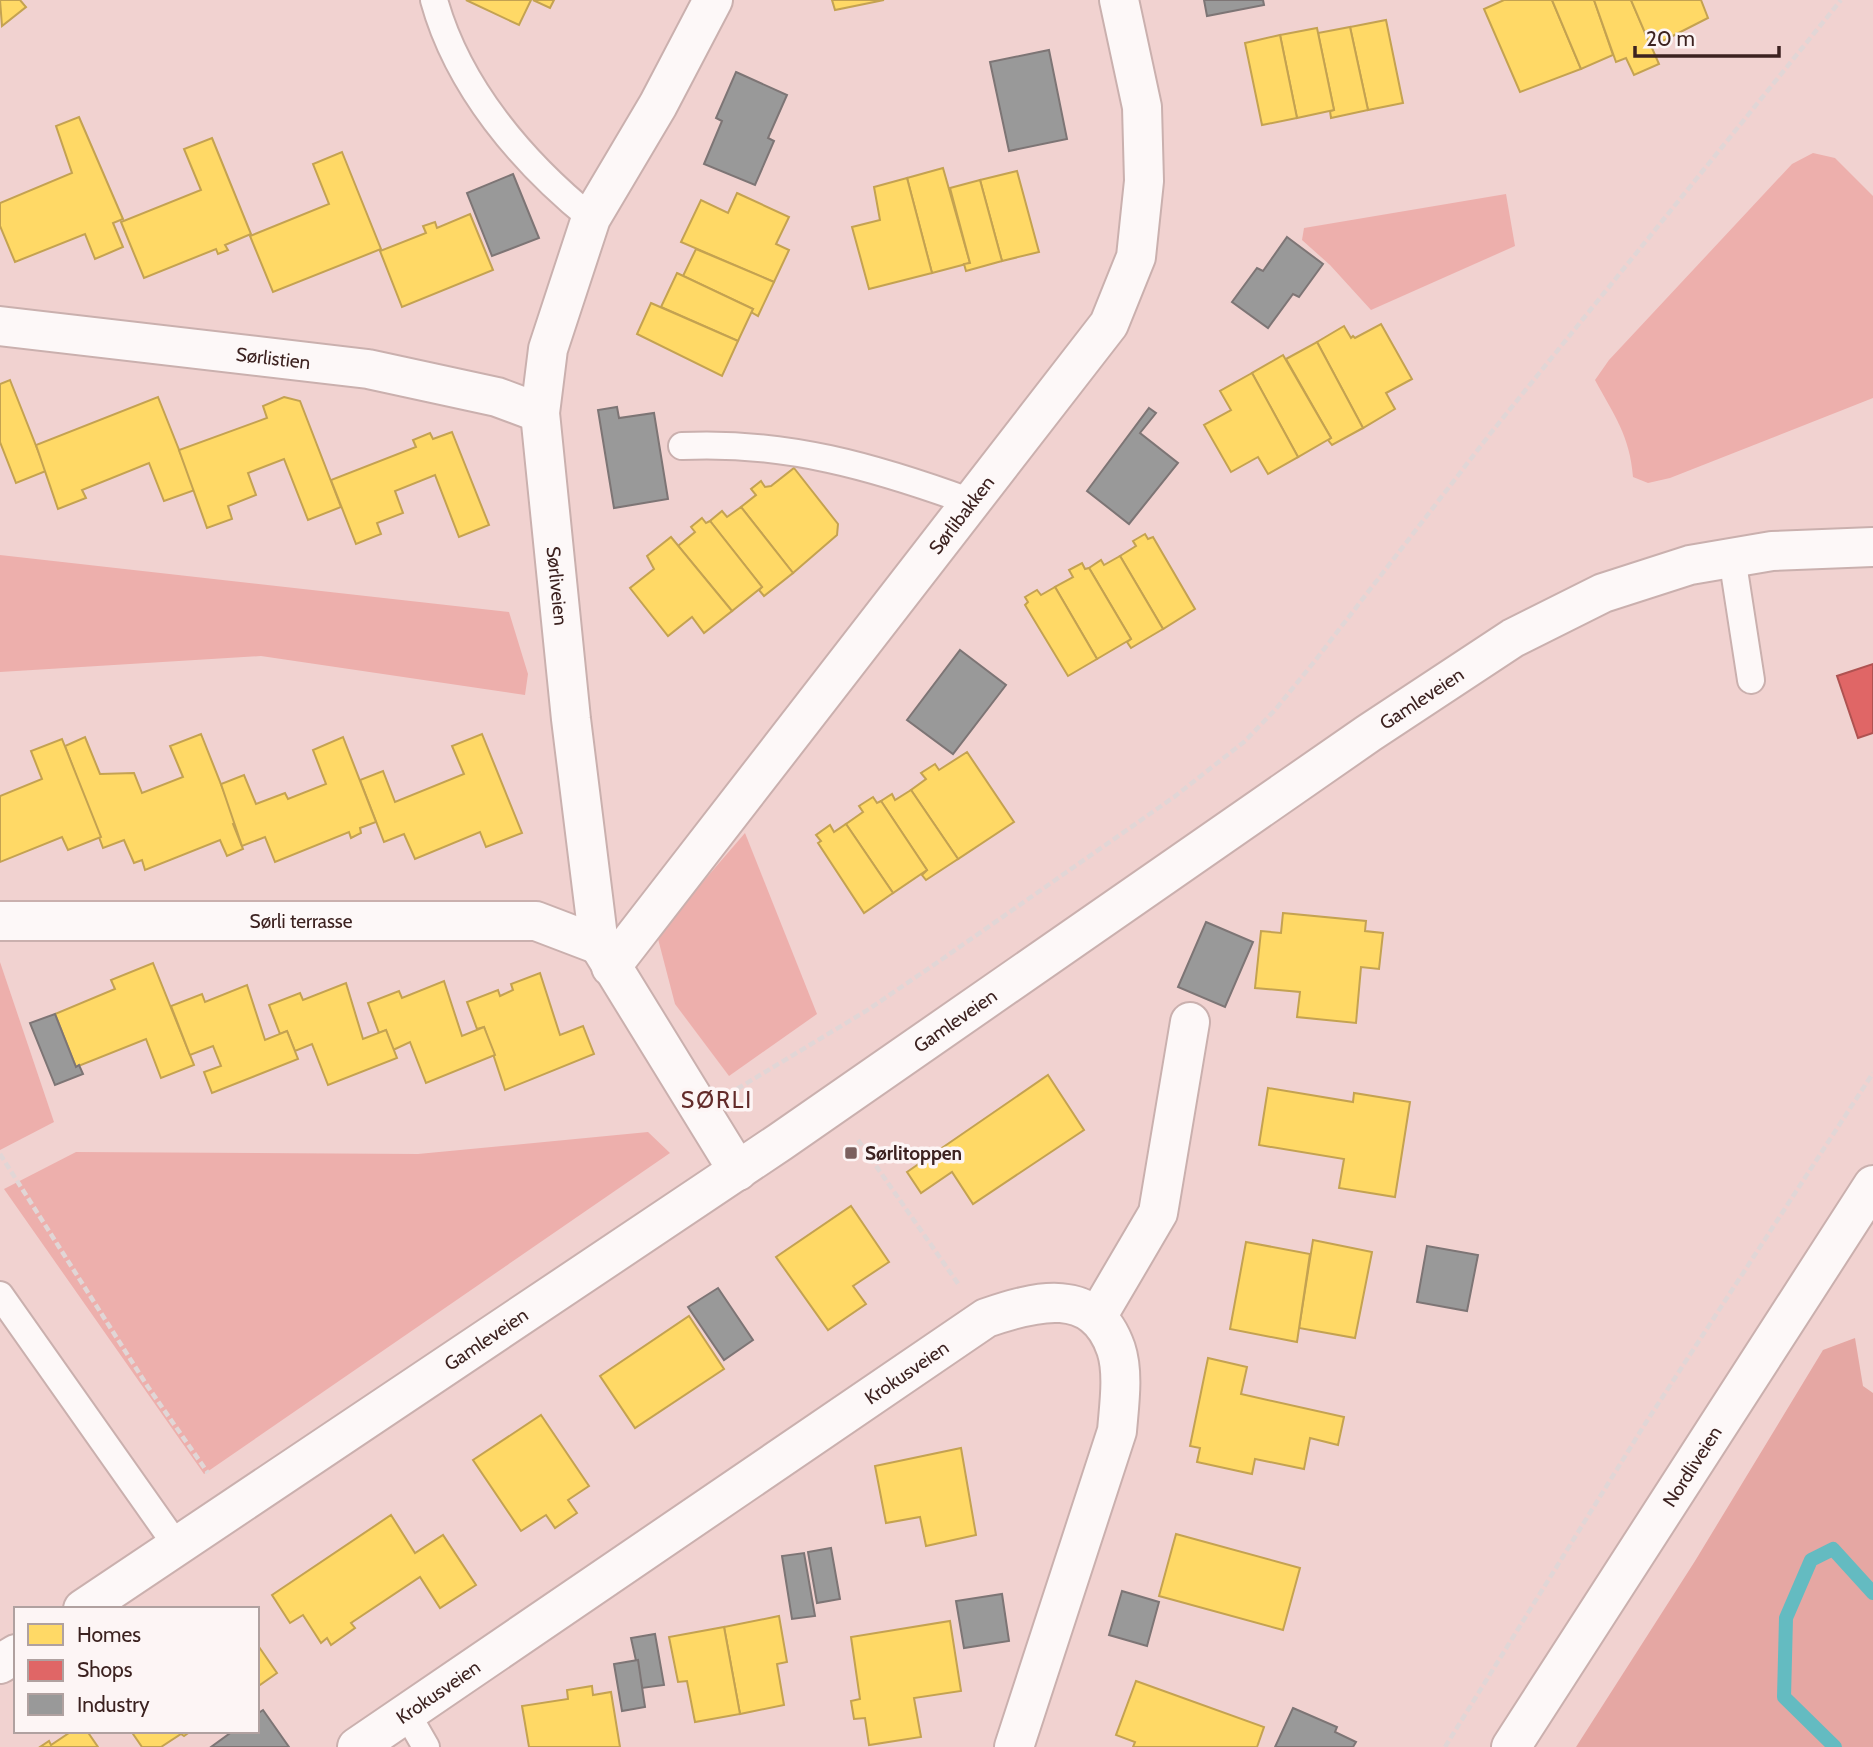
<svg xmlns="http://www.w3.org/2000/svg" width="1873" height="1747" font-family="Cabin,sans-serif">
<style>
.green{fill:#edafac}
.forest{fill:#e5a7a3}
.homes{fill:#ffd966;stroke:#c4a251;stroke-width:2}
.shops{fill:#e06666;stroke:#af5251;stroke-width:2}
.industry{fill:#999;stroke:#7d7575;stroke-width:2}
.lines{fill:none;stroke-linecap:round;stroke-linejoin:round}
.stream{stroke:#64bbc1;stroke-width:14}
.lane-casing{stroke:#cab0ae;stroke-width:30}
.street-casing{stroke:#cab0ae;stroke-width:42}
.secondary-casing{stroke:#cab0ae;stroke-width:42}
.path{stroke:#e1d6d6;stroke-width:4.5;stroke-dasharray:7 3.5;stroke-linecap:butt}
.lane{stroke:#fdf8f8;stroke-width:26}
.street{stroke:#fdf8f8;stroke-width:38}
.secondary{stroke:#fdf8f8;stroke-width:38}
.poi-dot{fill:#7b605e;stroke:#fdf5f5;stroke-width:2.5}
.labels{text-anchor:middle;stroke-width:7;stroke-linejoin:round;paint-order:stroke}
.street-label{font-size:19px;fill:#3c2220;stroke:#fdf5f5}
.poi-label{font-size:19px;font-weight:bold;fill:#3c2220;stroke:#fdf5f5;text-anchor:start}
.quarter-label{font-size:23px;letter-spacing:2px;fill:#632b2a;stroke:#fdf5f5}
</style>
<rect width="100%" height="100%" fill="#f1d2d0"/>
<!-- green -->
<g class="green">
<path d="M 1813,153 L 1835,158 L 1873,196 L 1873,398 L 1670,478 L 1648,483 L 1633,477 C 1630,436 1614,415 1595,380 L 1609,360 L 1792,164 Z"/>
<path d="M 1506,194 L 1515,246 L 1371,310 L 1330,265 L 1302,240 L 1304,228 Z"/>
<path d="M 0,555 L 509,612 L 528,674 L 525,695 L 261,656 L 0,672 Z"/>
<path d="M 745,833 L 817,1014 L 729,1076 L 675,1004 L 657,935 Z"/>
<path d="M 0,962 L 54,1122 L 0,1150 Z"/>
<path d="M 648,1132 L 670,1153 L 204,1474 L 4,1189 L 76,1152 L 418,1154 Z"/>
</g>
<!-- forest -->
<path class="forest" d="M 1855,1338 L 1863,1386 L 1873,1393 L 1873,1747 L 1576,1747 L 1695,1561 L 1823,1350 Z"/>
<!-- homes -->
<g class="homes">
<path d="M 0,0 L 20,0 L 26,7 L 2,26 Z"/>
<path d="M 466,0 L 531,0 L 519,25 Z"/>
<path d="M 533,0 L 554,0 L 550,8 Z"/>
<path d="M 832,0 L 884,0 L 835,10 Z"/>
<path d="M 1504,0 L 1552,0 L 1581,69 L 1520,92 L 1484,9 Z"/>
<path d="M 1552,0 L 1594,0 L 1613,55 L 1581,69 Z"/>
<path d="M 1594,0 L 1631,0 L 1659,64 L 1634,75 L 1626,58 L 1616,62 Z"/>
<path d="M 1631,0 L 1701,0 L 1708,18 L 1651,47 Z"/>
<path d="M 1386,20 L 1403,103 L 1368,110 L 1350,27 Z"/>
<path d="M 1350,27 L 1368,110 L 1331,118 L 1330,111 L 1334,110 L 1318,33 Z"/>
<path d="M 1317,28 L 1334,110 L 1297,118 L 1280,35 Z"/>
<path d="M 1280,35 L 1297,118 L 1262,125 L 1245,43 Z"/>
<path d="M 79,117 L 123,219 L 113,223 L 123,247 L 95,259 L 85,234 L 15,262 L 0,226 L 0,203 L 72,173 L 56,126 Z"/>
<path d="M 212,138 L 251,234 L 225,245 L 228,250 L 218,254 L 216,249 L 144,278 L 121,222 L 201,190 L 184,149 Z"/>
<path d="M 342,152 L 381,249 L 273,292 L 250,236 L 329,204 L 313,164 Z"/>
<path d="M 943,168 L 970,263 L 932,273 L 907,178 Z"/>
<path d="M 1017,171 L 1039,252 L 1002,261 L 980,180 Z"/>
<path d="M 907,178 L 932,273 L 869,289 L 852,227 L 880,220 L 874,187 Z"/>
<path d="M 980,180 L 1002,261 L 966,271 L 964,264 L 970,263 L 950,188 Z"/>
<path d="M 737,193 L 789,217 L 776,244 L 789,250 L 774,282 L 681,242 L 701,200 L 728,213 Z"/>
<path d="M 470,214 L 493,270 L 402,307 L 380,251 L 426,233 L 423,226 L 435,222 L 437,228 Z"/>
<path d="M 696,249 L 774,282 L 758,316 L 751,312 L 753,309 L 683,276 Z"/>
<path d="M 677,273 L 753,309 L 738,341 L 661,307 Z"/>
<path d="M 651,303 L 738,341 L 722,376 L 637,334 Z"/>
<path d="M 1381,324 L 1412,379 L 1386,393 L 1395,409 L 1363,428 L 1317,342 L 1344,326 L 1351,338 L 1353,336 L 1355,338 Z"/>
<path d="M 1317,342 L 1363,428 L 1332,445 L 1328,440 L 1331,438 L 1286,359 Z"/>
<path d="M 1283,355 L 1331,438 L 1298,457 L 1252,373 Z"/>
<path d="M 1252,373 L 1298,457 L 1268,474 L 1258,457 L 1231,472 L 1204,425 L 1231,410 L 1220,391 Z"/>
<path d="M 10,380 L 46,471 L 16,483 L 0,442 L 0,384 Z"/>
<path d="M 158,397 L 195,490 L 164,501 L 149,463 L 82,490 L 86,498 L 58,509 L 36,445 Z"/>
<path d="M 284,397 L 300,401 L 341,507 L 308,520 L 284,459 L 248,473 L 256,495 L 228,506 L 232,519 L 207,528 L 179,450 L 267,418 L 263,406 Z"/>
<path d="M 452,432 L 489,525 L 459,537 L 435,475 L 395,491 L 403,513 L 377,523 L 381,534 L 356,544 L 331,480 L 416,447 L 413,440 L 430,433 L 433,439 Z"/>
<path d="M 794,468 L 838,524 L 837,535 L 793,573 L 741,507 L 756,495 L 751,489 L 761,481 L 765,487 L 771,486 Z"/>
<path d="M 741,507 L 793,573 L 764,596 L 759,590 L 762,587 L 710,521 L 722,511 L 727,517 Z"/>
<path d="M 702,518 L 706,523 L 710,521 L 762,587 L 732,611 L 678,546 L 695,532 L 691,527 Z"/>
<path d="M 1145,534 L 1148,539 L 1153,537 L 1195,609 L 1163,629 L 1120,556 L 1136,546 L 1133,541 Z"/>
<path d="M 671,537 L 732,611 L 704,633 L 692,617 L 668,636 L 630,588 L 654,569 L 647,556 Z"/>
<path d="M 1120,556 L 1163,629 L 1131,648 L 1127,642 L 1131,639 L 1089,568 L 1101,560 L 1104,565 Z"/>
<path d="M 1082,563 L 1085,569 L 1089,568 L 1131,639 L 1097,659 L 1055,587 L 1073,577 L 1069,570 Z"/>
<path d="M 1055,587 L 1097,659 L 1068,676 L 1025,605 L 1028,602 L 1025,597 L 1037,590 L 1041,595 Z"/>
<path d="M 201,734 L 236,822 L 233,824 L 243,849 L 227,856 L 220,840 L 145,870 L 142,860 L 134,863 L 124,840 L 103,848 L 65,746 L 85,737 L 100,774 L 134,773 L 142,793 L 183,777 L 170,746 Z"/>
<path d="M 482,734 L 522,833 L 486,847 L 480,832 L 415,859 L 404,834 L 384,842 L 360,780 L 383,771 L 395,802 L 464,774 L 452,746 Z"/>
<path d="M 343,737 L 376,822 L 360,828 L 361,833 L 351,838 L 349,832 L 275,862 L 265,837 L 242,846 L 221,784 L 244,775 L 256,804 L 285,793 L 288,799 L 326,784 L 313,750 Z"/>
<path d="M 62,739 L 101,837 L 68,850 L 62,837 L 0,862 L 0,796 L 42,779 L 31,751 Z"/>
<path d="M 967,752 L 1014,822 L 958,859 L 911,790 L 926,779 L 921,773 L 935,764 L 939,770 Z"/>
<path d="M 911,790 L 958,859 L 926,880 L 922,875 L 927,870 L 881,801 L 892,794 L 895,800 Z"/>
<path d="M 873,797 L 877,803 L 881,801 L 927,870 L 893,893 L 846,824 L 863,812 L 859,806 Z"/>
<path d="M 846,824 L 893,893 L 864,913 L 818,843 L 821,841 L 816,835 L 830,825 L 834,832 Z"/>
<path d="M 1283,913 L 1366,921 L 1365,931 L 1383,933 L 1379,969 L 1361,967 L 1356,1023 L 1297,1017 L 1300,992 L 1255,988 L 1261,931 L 1281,933 Z"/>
<path d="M 153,963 L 194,1065 L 161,1078 L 146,1039 L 76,1067 L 55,1014 L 115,989 L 111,980 Z"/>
<path d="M 540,973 L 560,1035 L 583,1026 L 594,1054 L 505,1090 L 484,1027 L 477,1029 L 467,1002 L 498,990 L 500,996 L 513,990 L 511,984 Z"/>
<path d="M 444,981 L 462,1036 L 484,1027 L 495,1055 L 426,1083 L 410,1042 L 393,1050 L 386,1030 L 379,1033 L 368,1003 L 399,991 L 402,998 Z"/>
<path d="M 346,983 L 363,1039 L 386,1030 L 397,1058 L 328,1085 L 312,1044 L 295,1051 L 287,1031 L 280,1034 L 269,1005 L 300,993 L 303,1000 Z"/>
<path d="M 247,985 L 265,1040 L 287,1031 L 298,1059 L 212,1093 L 204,1072 L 221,1066 L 213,1046 L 190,1055 L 171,1006 L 202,994 L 205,1002 Z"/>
<path d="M 1048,1075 L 1084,1130 L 973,1204 L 952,1172 L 921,1193 L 907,1172 Z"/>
<path d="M 1268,1088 L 1353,1102 L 1354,1093 L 1410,1102 L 1395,1197 L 1339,1188 L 1344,1159 L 1259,1145 Z"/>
<path d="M 851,1206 L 889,1262 L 853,1286 L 866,1304 L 828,1330 L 776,1257 Z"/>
<path d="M 1313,1240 L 1372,1252 L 1355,1338 L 1299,1328 Z"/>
<path d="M 1246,1242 L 1310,1254 L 1297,1342 L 1230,1329 Z"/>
<path d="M 689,1316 L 724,1369 L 635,1428 L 600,1376 Z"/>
<path d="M 1208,1358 L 1247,1367 L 1241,1394 L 1344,1417 L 1338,1445 L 1310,1438 L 1304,1469 L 1255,1459 L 1252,1474 L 1197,1462 L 1200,1448 L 1190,1446 Z"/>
<path d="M 541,1415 L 589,1486 L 568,1500 L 577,1513 L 555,1528 L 546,1515 L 521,1531 L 473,1460 Z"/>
<path d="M 961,1448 L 976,1535 L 926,1546 L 920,1517 L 886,1523 L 875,1466 Z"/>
<path d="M 391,1515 L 415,1553 L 443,1535 L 476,1585 L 440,1608 L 420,1577 L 351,1623 L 355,1628 L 331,1645 L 327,1638 L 321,1643 L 303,1615 L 290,1623 L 272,1595 Z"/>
<path d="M 1176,1534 L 1300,1568 L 1283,1630 L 1159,1596 Z"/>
<path d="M 779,1616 L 787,1662 L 777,1664 L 784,1705 L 740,1714 L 724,1627 Z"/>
<path d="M 950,1621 L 961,1691 L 914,1698 L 921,1737 L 869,1745 L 865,1718 L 854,1719 L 851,1701 L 860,1699 L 851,1637 Z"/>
<path d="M 724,1627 L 740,1714 L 695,1722 L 687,1681 L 678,1682 L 669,1637 Z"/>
<path d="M 257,1644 L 277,1673 L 257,1687 Z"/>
<path d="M 1136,1681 L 1264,1727 L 1257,1747 L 1133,1747 L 1135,1742 L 1116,1735 Z"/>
<path d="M 592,1686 L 593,1695 L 611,1692 L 620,1747 L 529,1747 L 522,1706 L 568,1699 L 567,1690 Z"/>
<path d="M 72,1731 L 87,1731 L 98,1747 L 40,1747 L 49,1741 L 51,1745 Z"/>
<path d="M 131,1731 L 191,1731 L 184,1736 L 181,1734 L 161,1747 L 142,1747 Z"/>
</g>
<!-- shops -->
<path class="shops" d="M 1873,664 L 1873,733 L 1858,738 L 1837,676 Z"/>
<!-- industry -->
<g class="industry">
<path d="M 1204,0 L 1263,0 L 1264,5 L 1207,16 Z"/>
<path d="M 1049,50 L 1067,139 L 1009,151 L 990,62 Z"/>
<path d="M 736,72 L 787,95 L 768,138 L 774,141 L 755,185 L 704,164 L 722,121 L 716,118 Z"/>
<path d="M 513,174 L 539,238 L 492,256 L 467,193 Z"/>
<path d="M 1287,237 L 1323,264 L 1299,297 L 1293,294 L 1268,328 L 1232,302 L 1257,268 L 1263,271 Z"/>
<path d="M 617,407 L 619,418 L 654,413 L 668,499 L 614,508 L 598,410 Z"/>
<path d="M 1149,408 L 1156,413 L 1140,433 L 1178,463 L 1129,524 L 1087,491 Z"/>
<path d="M 960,650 L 1006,685 L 953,754 L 907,720 Z"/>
<path d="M 1206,922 L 1253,942 L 1225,1007 L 1178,987 Z"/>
<path d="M 55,1014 L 76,1067 L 79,1065 L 83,1074 L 55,1085 L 30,1023 Z"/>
<path d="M 1427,1246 L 1478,1255 L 1467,1311 L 1417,1302 Z"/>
<path d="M 718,1288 L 753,1340 L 724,1360 L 688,1307 Z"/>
<path d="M 831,1548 L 840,1599 L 817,1603 L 808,1552 Z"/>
<path d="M 804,1553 L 815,1616 L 792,1619 L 782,1556 Z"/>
<path d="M 1122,1591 L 1159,1602 L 1147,1646 L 1109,1635 Z"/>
<path d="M 1002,1594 L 1009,1641 L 964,1648 L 956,1601 Z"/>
<path d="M 655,1634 L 664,1685 L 642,1688 L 631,1638 Z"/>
<path d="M 638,1660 L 645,1707 L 622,1711 L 614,1664 Z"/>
<path d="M 1293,1708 L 1337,1727 L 1335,1732 L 1356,1742 L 1353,1747 L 1275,1747 Z"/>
<path d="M 263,1710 L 289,1747 L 211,1747 L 233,1731 L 257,1731 L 257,1714 Z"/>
</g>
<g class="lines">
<!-- stream -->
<path class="stream" d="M 1835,1747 L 1784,1697 L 1786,1618 L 1811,1560 L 1833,1549 L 1873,1593"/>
<!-- lane casing -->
<g class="lane-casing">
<g id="lane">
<path d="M 434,0 C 458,87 522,162 591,218"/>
<path d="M 682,446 C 785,441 875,467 971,502"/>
<path d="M 1732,557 L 1751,680"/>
<path d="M 0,1295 L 177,1546"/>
<path d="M 407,1714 L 426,1747"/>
</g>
</g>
<!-- street casing -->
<g class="street-casing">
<g id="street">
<path id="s1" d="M 713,0 L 658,105 L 591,218 L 548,349 L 540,413 L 571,719 L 599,945 L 738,1171"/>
<path id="s2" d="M 0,326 L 368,369 L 497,397 L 540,413"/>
<path id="s3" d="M 0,921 L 536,921 L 599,945"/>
<path id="s4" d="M 611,967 L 1109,324 L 1136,257 L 1144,181 L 1142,107 L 1119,0"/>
<path d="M 1097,1317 L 1158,1213 L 1190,1022"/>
<path id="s5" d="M 357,1747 L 986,1318 C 1035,1301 1094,1285 1116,1349 C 1124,1373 1119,1406 1117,1431 L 1014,1747"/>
</g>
</g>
<!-- secondary casing -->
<g class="secondary-casing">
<g id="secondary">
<path id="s6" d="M 83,1609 L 780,1142 L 1369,733 L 1513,638 L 1603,593 L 1690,565 L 1772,551 L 1873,547"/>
<path d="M 0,1664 L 16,1654"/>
<path id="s7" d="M 1511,1747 L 1873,1185"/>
</g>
</g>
<!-- path -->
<g class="path">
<path d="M 737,1089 L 866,1011 L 941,960 L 1174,797 L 1244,742 L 1275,710 L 1314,662 L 1490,434 L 1841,0"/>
<path d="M 858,1140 L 959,1285"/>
<path d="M 0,1154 L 148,1387 L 208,1473"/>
<path d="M 1445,1747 L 1645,1424 L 1873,1073"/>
</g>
<!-- lane -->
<use href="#lane" class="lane"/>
<!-- street -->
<use href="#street" class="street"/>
<!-- secondary -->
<use href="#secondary" class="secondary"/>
</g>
<!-- markers -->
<rect class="poi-dot" x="844" y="1146" width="14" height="14" rx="3.5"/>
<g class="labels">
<!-- street labels -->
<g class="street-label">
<text dy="7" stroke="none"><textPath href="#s2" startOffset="275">Sørlistien</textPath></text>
<text dy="7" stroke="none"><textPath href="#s4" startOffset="572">Sørlibakken</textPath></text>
<text dy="7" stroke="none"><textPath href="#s1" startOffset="626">Sørliveien</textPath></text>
<text dy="7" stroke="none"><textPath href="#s6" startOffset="1619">Gamleveien</textPath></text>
<text dy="7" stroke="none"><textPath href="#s3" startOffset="301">Sørli terrasse</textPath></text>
<text dy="7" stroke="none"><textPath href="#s6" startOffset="1052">Gamleveien</textPath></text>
<text dy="7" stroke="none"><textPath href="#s6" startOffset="485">Gamleveien</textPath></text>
<text dy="7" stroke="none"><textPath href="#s5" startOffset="665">Krokusveien</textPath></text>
<text dy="7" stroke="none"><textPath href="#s7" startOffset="334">Nordliveien</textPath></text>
<text dy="7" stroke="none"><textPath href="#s5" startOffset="98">Krokusveien</textPath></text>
</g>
<!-- poi labels -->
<g class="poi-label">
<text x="865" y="1160">Sørlitoppen</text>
</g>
<!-- quarter labels -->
<g class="quarter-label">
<text x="717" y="1108">SØRLI</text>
</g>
</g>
<!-- legend -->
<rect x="14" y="1607" width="245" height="126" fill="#fdf5f5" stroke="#b0a1a0" stroke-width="2"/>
<rect x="28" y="1624" width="35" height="21" fill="#ffd966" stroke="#b0a1a0" stroke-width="2"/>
<text x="77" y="1642" font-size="21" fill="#3c2220">Homes</text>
<rect x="28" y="1660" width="35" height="21" fill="#e06666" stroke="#b0a1a0" stroke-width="2"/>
<text x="77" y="1677" font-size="21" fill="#3c2220">Shops</text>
<rect x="28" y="1694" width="35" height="21" fill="#999999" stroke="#b0a1a0" stroke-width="2"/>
<text x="77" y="1712" font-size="21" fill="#3c2220">Industry</text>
<!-- scale -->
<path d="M1635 46v10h144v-10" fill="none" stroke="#3c2220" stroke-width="3.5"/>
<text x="1646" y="46" font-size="21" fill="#3c2220" stroke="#fdf5f5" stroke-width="5" paint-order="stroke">20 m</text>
</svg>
